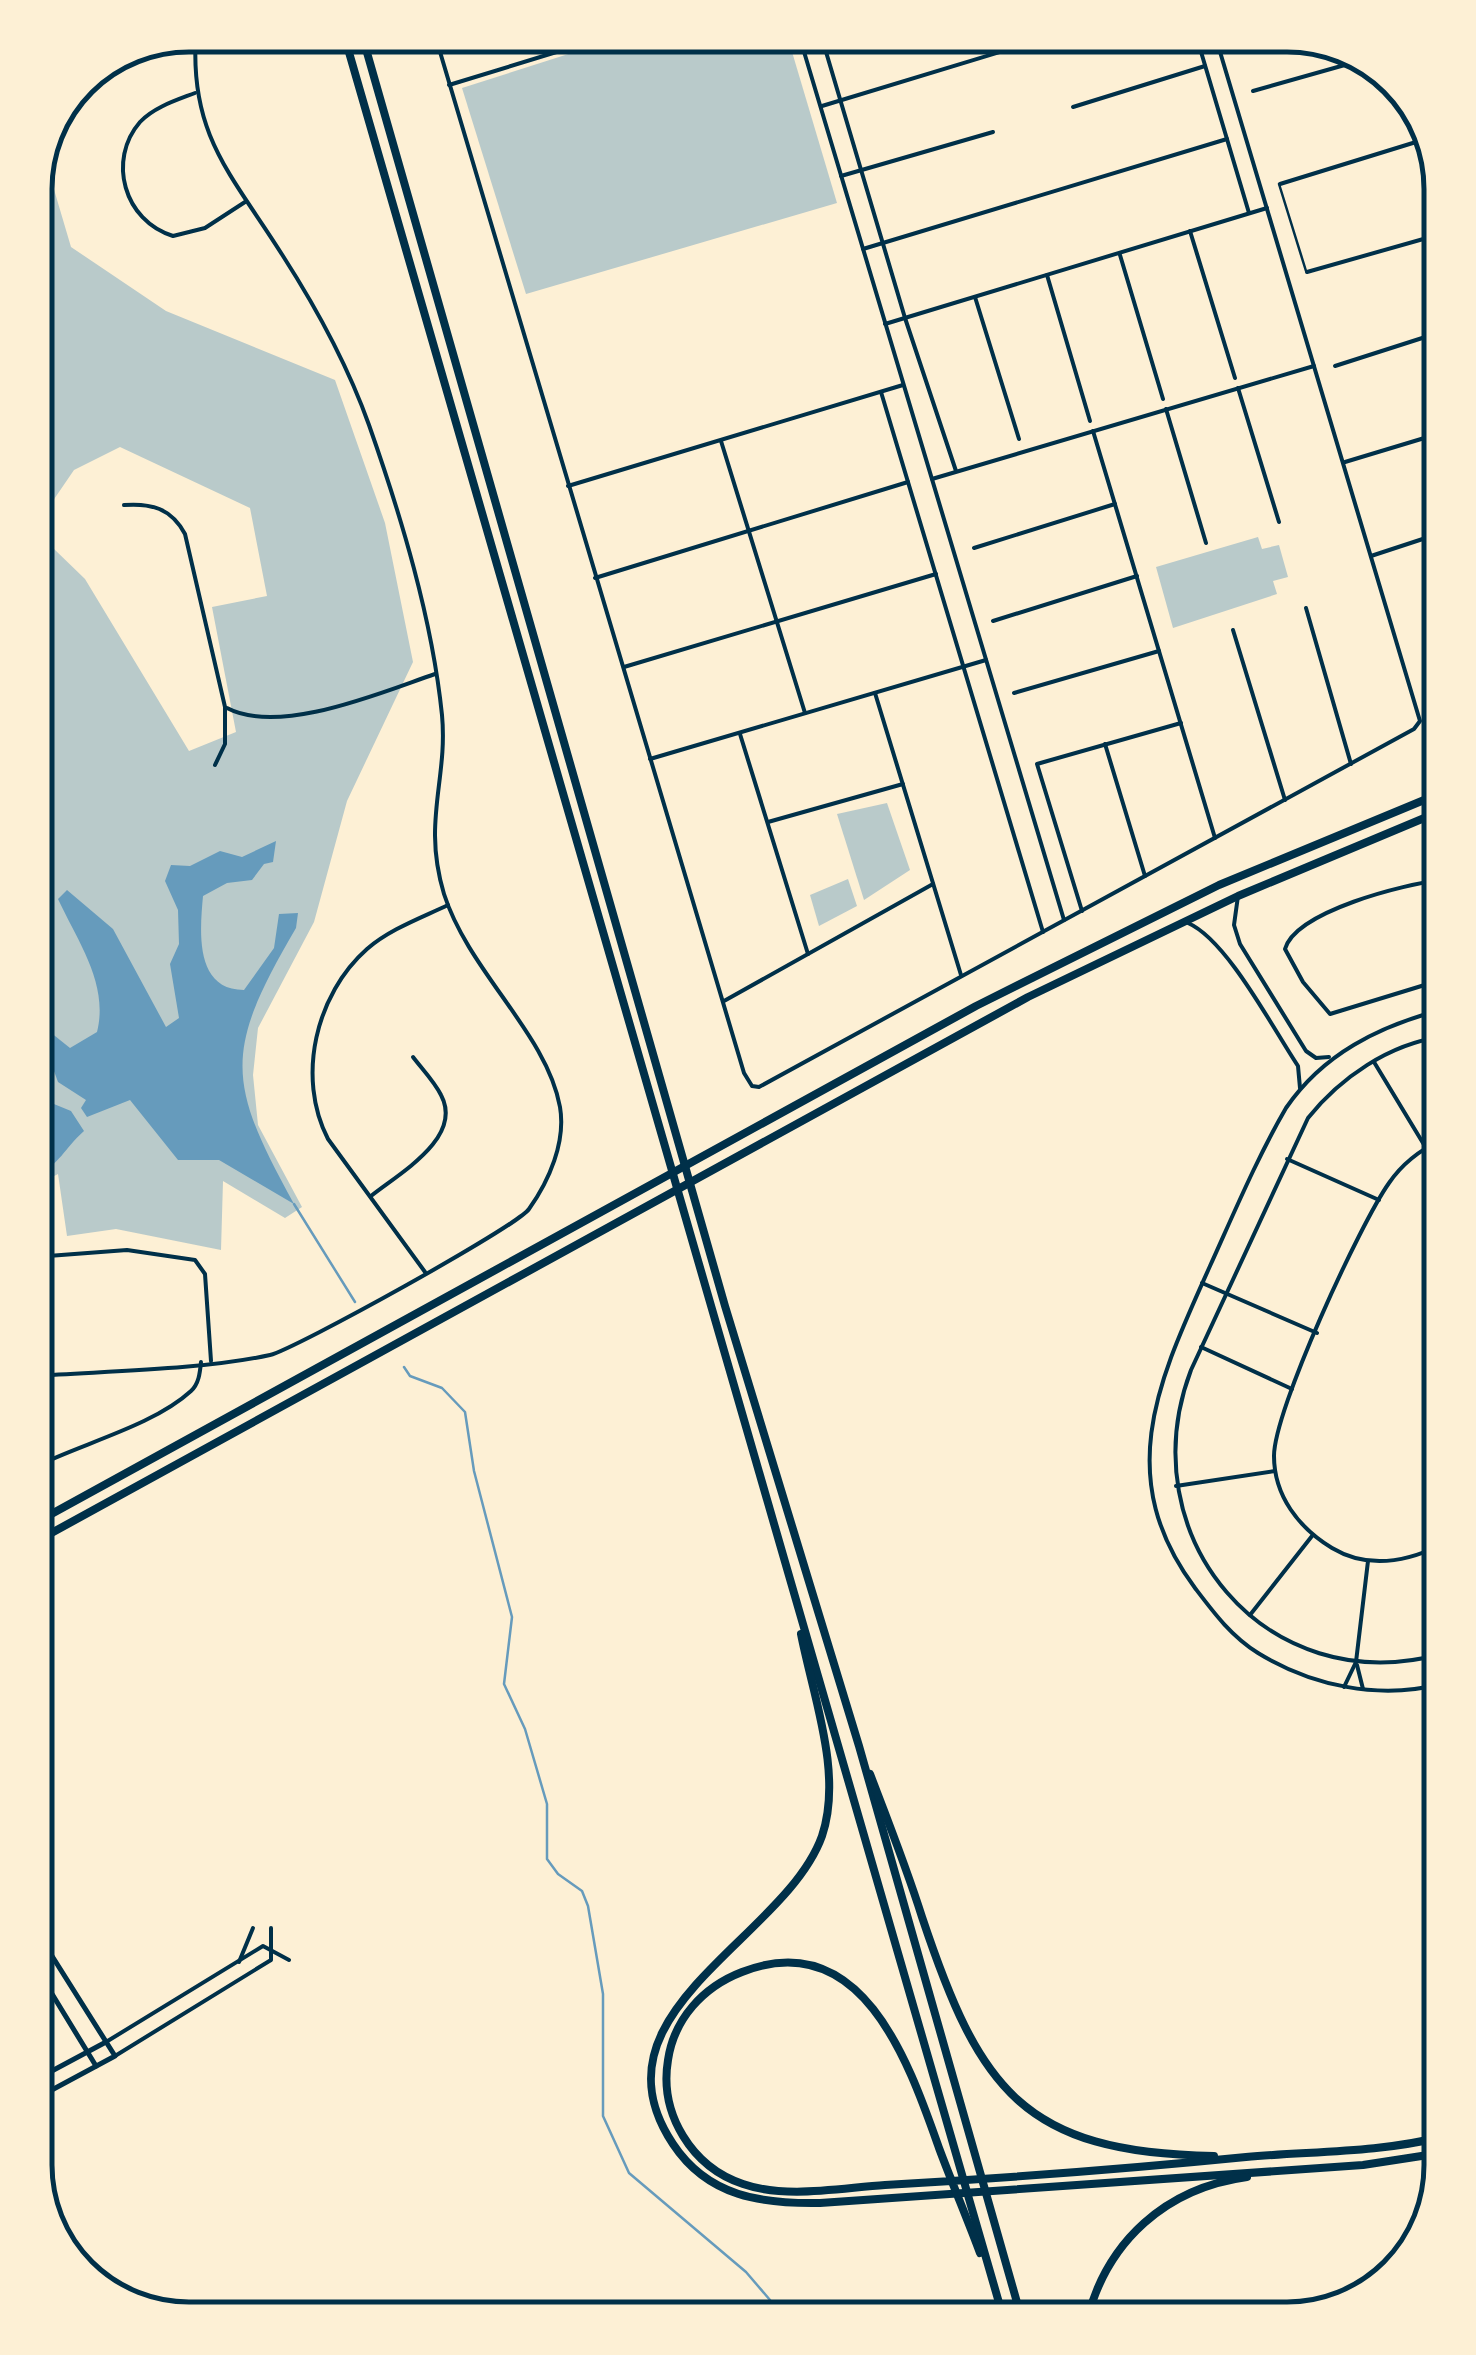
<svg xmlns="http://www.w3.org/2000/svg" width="1476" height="2355" font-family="Lato,sans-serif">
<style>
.green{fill:#b9caca;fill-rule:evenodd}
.water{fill:#669bbc}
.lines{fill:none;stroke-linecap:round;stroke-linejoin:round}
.stream{stroke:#669bbc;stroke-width:2.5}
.service{stroke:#003049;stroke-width:2.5}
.minor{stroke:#003049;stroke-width:4}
.tertiary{stroke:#003049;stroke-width:5}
.trunk{stroke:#003049;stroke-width:8}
.motorway{stroke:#003049;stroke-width:8}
.rim{fill:none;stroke:#003049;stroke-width:5}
</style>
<rect width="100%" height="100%" fill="#fdf0d5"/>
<!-- green -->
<g class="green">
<path d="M 628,35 L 787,35 L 837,203 L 526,294 L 462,88 Z"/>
<path d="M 45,159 L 71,247 L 166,311 L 335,380 L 385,523 L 413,662 L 347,801 L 314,922 L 258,1028 L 253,1075 L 258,1125 L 302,1207 L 285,1218 L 223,1181 L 221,1250 L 116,1229 L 67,1236 L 58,1174 L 35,1186 L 35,180 ZM 120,447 L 250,508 L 267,596 L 212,607 L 236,732 L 189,751 L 85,579 L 52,547 L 48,508 L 74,470 Z"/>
<path d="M 1258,537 L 1262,549 L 1279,545 L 1288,577 L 1273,581 L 1277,594 L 1173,628 L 1156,567 Z"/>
<path d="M 887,803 L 910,870 L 864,900 L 837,814 Z"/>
<path d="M 848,879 L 857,906 L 819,926 L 810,895 Z"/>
</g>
<!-- water -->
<g class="water">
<path d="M 276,841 L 273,862 L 264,864 L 252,880 L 227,883 L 203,896 C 200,930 194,990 244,990 L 274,948 L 279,914 L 298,913 L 296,928 C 224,1051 226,1081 294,1204 L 219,1160 L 178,1160 L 130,1100 L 87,1117 L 81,1108 L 86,1100 L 58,1082 L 47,1052 L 35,1045 L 35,1020 L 70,1048 L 97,1032 C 109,984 78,942 58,899 L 67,890 L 113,929 L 166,1027 L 179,1018 L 170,964 L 179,944 L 178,910 L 165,881 L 171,865 L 190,866 L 220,851 L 242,857 Z"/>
<path d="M 49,1102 L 71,1111 L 84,1131 C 63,1150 61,1163 35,1177 L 35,1109 Z"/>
</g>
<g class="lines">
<!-- stream -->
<g class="stream">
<path d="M 294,1204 L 355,1302"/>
<path d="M 404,1367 L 410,1376 L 442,1388 L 465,1412 L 474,1471 L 512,1617 L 504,1684 L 525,1729 L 547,1804 L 547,1859 L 558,1874 L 582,1891 L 588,1906 L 603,1994 L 603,2116 L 629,2173 L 746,2272 L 770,2300 L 773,2320"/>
</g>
<!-- service -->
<path class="service" d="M 1279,184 L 1306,271"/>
<!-- minor -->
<g class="minor">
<path d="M 435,35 L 744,1073 L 752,1086 L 759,1087 L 1414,729 L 1420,721 L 1215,35"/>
<path d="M 799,35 L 1064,920"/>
<path d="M 821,35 L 905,318 L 956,471"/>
<path d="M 1196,35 L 1249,213"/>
<path d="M 449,85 L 612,35"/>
<path d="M 1253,91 L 1366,59"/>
<path d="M 195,93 C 177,100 154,107 140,122 C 107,160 124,221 173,236 L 205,228 L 245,202"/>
<path d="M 822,106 L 1056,35"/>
<path d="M 1073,107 L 1205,66"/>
<path d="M 841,176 L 993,132"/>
<path d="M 1280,184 L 1429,138"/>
<path d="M 1190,231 L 1235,378"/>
<path d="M 863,249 L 1227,139"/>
<path d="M 1120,255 L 1163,399"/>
<path d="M 1307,272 L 1441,234"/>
<path d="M 1047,275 L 1090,421"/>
<path d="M 975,297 L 1019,439"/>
<path d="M 885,324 L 1267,208"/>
<path d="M 1335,366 L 1441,332"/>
<path d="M 1238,388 L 1279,522"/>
<path d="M 881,392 L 1043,932"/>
<path d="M 1166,409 L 1206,543"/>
<path d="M 1093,431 L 1215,838"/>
<path d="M 721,441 L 805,713"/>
<path d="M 1345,462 L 1441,433"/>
<path d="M 932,479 L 1314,366"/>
<path d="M 568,486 L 903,385"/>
<path d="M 124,505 C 151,503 171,508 185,534 L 225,707 L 225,744 L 215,765"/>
<path d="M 974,548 L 1115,504"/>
<path d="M 1371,556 L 1441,533"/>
<path d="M 595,578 L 908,482"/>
<path d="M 1306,608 L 1351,764"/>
<path d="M 993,621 L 1137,576"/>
<path d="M 1233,630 L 1285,800"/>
<path d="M 624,667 L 936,574"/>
<path d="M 875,693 L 961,975"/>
<path d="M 1014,693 L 1159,651"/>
<path d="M 227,708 C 280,736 382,692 435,674"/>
<path d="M 740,734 L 808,954"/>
<path d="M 1105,744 L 1145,876"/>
<path d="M 650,759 L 986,660"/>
<path d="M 768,822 L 903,784"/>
<path d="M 1238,896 L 1234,925 L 1240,944 L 1306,1051 L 1316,1058 L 1329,1057"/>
<path d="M 1082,911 L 1037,764 L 1181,723"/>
<path d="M 1188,923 C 1227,940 1272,1027 1298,1066 L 1300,1088"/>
<path d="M 1441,980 L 1330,1014 L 1303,982 L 1285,949 C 1296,911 1405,884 1441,880"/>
<path d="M 724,1001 L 933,884"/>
<path d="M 1374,1062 L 1426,1148"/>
<path d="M 1287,1159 L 1379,1200"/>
<path d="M 371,1196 C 398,1174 464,1138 441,1095 C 434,1081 422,1069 413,1057"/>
<path d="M 35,1257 L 127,1250 L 195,1260 L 205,1274 L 211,1361"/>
<path d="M 425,1272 L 328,1139 C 296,1077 316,994 367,949 C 390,929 421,918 448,905"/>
<path d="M 1202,1283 L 1317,1333"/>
<path d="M 1201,1347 L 1292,1389"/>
<path d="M 35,1376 C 106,1371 202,1370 270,1355 C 295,1349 516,1227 529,1209 C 549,1181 566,1142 560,1107 C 547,1034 469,972 444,894 C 422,821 448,780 442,715 C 432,618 401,516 369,425 C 348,366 317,309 283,256 C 233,176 189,136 196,35"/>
<path d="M 35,1467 C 80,1444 153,1426 191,1391 C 199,1384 200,1372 201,1362"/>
<path d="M 1176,1486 L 1275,1471"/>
<path d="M 1441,1545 C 1406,1562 1367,1569 1332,1548 C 1299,1528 1274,1496 1274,1456 C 1274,1410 1360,1224 1389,1183 C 1402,1164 1420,1150 1441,1140"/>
<path d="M 1250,1615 L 1312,1536"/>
<path d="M 1441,1654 C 1266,1702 1128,1536 1191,1370 L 1308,1118 C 1340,1078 1389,1044 1441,1037"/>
<path d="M 1357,1665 L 1363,1689"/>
<path d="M 1441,1684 C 1379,1700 1312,1686 1258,1653 C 1231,1636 1214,1613 1195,1588 C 1111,1475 1160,1378 1210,1266 C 1234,1213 1257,1158 1286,1108 C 1323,1054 1379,1026 1441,1010"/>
<path d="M 1344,1687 L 1356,1662 L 1368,1561"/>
<path d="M 239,1962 L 253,1928"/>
<path d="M 106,2042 L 263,1946 L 289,1960"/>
<path d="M 115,2056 L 271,1960 L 271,1928"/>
</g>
<!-- tertiary -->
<g class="tertiary">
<path d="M 35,1966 L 96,2066"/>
<path d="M 35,2080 L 106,2042"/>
<path d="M 35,2099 L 115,2056 L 35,1929"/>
</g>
<!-- trunk -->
<g class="trunk">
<path d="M 35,1523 L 976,1006 L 1219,885 L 1441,793"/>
<path d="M 35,1542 L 1028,997 L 1238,896 L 1441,811"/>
</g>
<!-- motorway -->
<g class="motorway">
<path d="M 344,35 L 1004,2320"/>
<path d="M 362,35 L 725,1306 L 859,1746 L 1022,2320"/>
<path d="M 801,1634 C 813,1696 843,1774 822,1836 C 785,1940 585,2012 673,2144 C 708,2197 762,2204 820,2203 L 1363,2165 L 1441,2153"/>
<path d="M 870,1774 C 888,1821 907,1869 922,1917 C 979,2088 1022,2153 1214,2156"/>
<path d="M 980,2253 C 967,2218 952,2183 939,2148 C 909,2063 862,1925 742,1972 C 703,1987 674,2019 668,2060 C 659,2114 692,2167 743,2184 C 786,2199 840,2188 885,2185 C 1006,2178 1126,2169 1246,2157 C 1312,2151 1377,2153 1441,2137"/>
<path d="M 1087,2320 C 1107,2241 1166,2188 1247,2177"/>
</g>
</g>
<!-- crop -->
<path d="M0 0H1476V2355H0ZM189 52H1287A137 137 0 0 1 1424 189V2165A137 137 0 0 1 1287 2302H189A137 137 0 0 1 52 2165V189A137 137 0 0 1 189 52Z" fill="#fdf0d5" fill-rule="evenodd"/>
<path class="rim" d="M189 52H1287A137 137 0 0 1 1424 189V2165A137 137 0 0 1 1287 2302H189A137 137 0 0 1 52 2165V189A137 137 0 0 1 189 52Z"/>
</svg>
